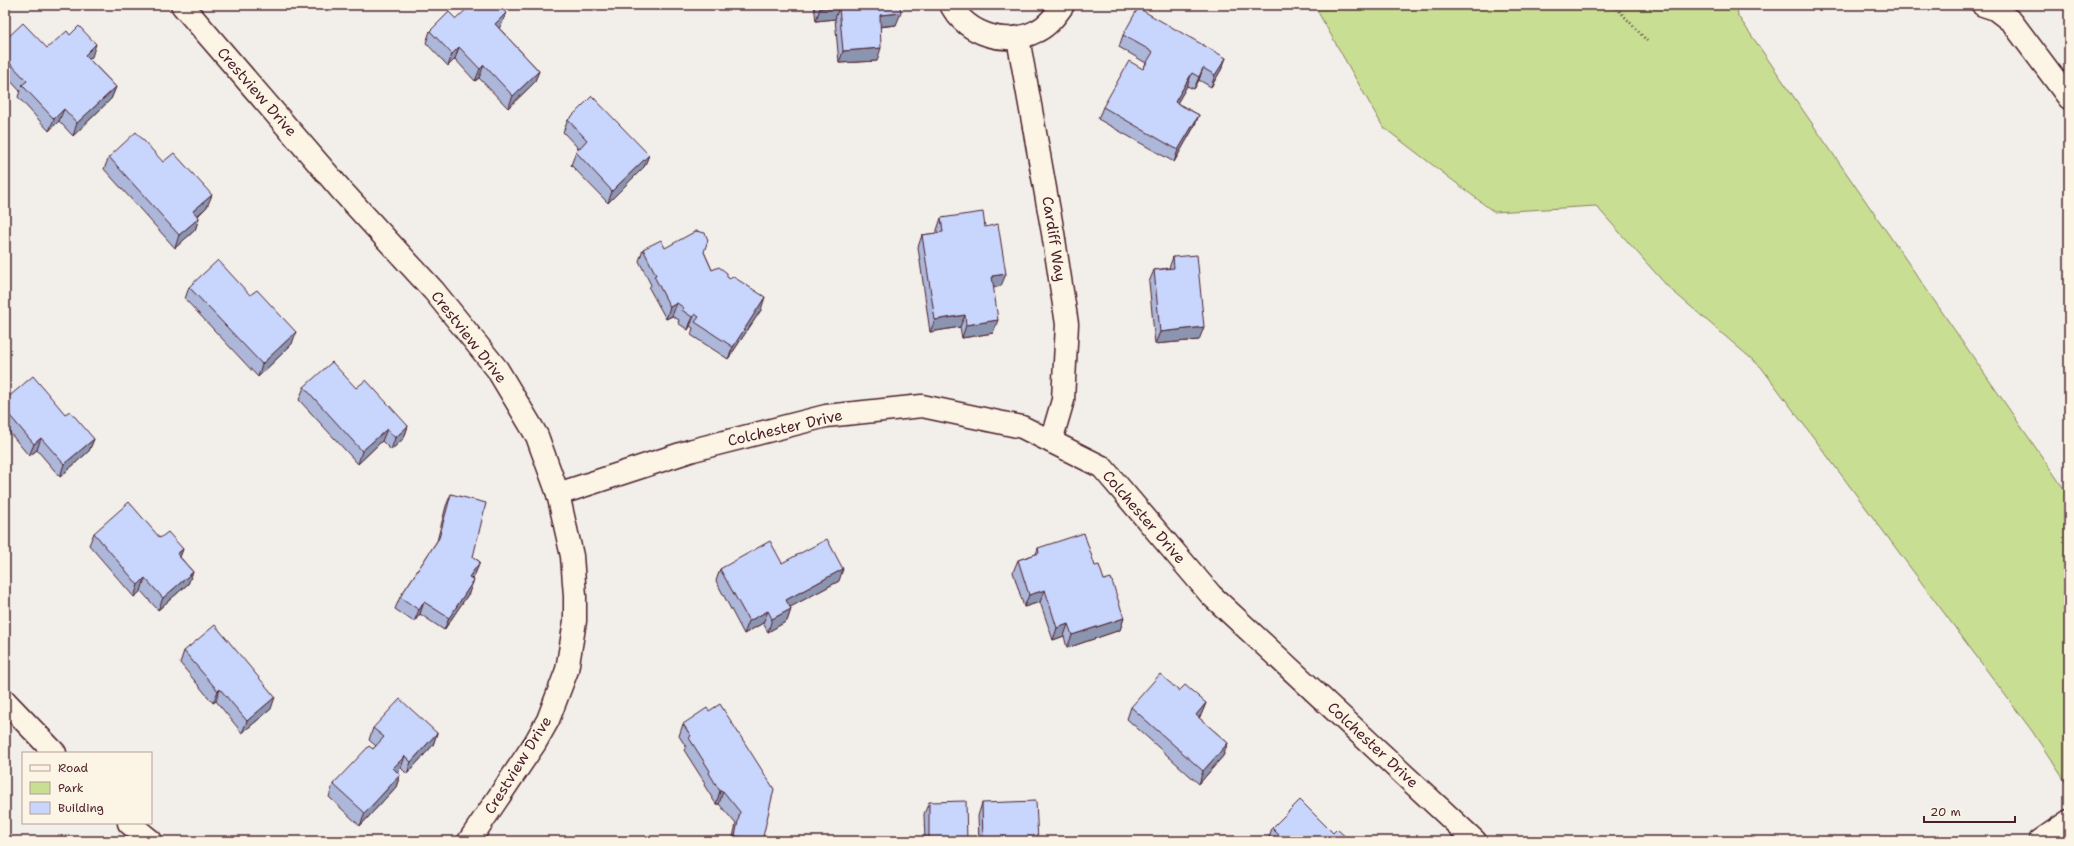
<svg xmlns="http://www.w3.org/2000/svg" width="2074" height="846" font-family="'Shantell Sans',sans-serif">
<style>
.green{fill:#c8de93;stroke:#897e5f}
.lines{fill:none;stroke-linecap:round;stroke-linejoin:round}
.street-casing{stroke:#4a1f2b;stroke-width:25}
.secondary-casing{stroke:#4a1f2b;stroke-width:25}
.path{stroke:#4a1f2b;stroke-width:2.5;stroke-dasharray:1 3;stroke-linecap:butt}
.street{stroke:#fcf5e5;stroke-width:22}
.secondary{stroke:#fcf5e5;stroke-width:22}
.wall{fill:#acb7d9;stroke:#4a1f2b}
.shaded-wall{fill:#8c95b0;stroke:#4a1f2b}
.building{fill:#c8d5fc;stroke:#4a1f2b}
.labels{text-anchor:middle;stroke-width:3.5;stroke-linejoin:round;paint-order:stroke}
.street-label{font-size:15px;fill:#4a1f2b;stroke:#fcf5e5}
</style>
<rect width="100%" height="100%" fill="#f2efea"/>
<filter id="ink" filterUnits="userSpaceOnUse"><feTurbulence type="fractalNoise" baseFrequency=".025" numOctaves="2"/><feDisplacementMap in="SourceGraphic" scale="8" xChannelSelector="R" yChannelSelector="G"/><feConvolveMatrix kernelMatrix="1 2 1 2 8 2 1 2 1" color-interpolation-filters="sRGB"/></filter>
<g filter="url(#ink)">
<!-- green -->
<path class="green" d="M 1314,5 L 1737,5 L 1738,16 L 2069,496 L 2069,787 L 2032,731 L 1761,367 L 1668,287 L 1596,206 L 1494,212 L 1383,127 Z"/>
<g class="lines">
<!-- street casing -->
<g class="street-casing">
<g id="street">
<path d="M 182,5 L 343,192 L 434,291 L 497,369 L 537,436 L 558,494 L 572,556 L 575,596 L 575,621 L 567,670 L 548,720 L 535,743 L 469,841"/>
<path d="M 951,5 C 968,35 1006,47 1037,31 C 1048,26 1056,15 1063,5"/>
<path d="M 1983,5 L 1995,9 L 2012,22 L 2069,98"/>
<path d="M 1018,38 L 1053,233 L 1067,324 L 1063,400 L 1051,441"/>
<path d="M 558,494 L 693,450 L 826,416 L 922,406 L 1022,427 L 1102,467 L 1211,595 L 1475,841"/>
<path d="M 2040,841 L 2069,821"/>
</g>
</g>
<!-- secondary casing -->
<g class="secondary-casing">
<g id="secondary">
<path d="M 5,701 L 55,753"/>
<path d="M 129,823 L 151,841"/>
</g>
</g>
<!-- path -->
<path class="path" d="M 1614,5 L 1647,41"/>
<!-- street -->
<use href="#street" class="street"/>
<!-- secondary -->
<use href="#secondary" class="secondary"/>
</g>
<!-- wall -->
<g class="wall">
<path d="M 386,5 L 393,5 L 389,8 Z"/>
<path d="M 814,5 L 900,5 L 896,25 L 880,27 L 877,61 L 839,63 L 835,19 L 816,21 Z"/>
<path d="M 506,13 L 501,26 L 499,28 L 539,71 L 534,83 L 508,108 L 479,78 L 475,81 L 455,59 L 448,66 L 426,43 L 430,31 L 456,19 Z"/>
<path d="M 1123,35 L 1226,58 L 1221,70 L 1211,87 L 1199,80 L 1194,89 L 1187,86 L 1177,103 L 1199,115 L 1194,127 L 1174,162 L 1098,119 L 1103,107 L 1143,69 L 1146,63 L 1119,47 Z"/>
<path d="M 5,40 L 92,57 L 89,59 L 116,87 L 111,99 L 73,136 L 59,121 L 49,131 L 18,97 L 20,91 L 5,75 Z"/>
<path d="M 568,120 L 649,155 L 644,167 L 608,203 L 571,165 L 576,152 L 579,149 L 563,132 Z"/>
<path d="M 109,157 L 163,162 L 207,207 L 198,216 L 199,218 L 195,230 L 175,248 L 104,169 Z"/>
<path d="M 941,218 L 1001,286 L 993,288 L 993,333 L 962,338 L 960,327 L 930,332 L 918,247 L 922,235 L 937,233 L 937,230 Z"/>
<path d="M 643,249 L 704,252 L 712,270 L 727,277 L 761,310 L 728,359 L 691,335 L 693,328 L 690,326 L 688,330 L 678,323 L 679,320 L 672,316 L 666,319 L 649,288 L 651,285 L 639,261 Z"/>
<path d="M 1173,257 L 1199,340 L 1155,344 L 1149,282 L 1154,270 L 1169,268 Z"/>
<path d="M 189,287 L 292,344 L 258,377 L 185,299 Z"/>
<path d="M 304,387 L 356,388 L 408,426 L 404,438 L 391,450 L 382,441 L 358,464 L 299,400 Z"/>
<path d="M 5,400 L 65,414 L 94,439 L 89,451 L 60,477 L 37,450 L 29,456 L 5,427 Z"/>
<path d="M 451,494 L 473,557 L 480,562 L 475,574 L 472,579 L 469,593 L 444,630 L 420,614 L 414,622 L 395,609 L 400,597 L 437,541 L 446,506 Z"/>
<path d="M 94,533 L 160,538 L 183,549 L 180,557 L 193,572 L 188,584 L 158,610 L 141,591 L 134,597 L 89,545 Z"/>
<path d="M 1038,548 L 1095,566 L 1104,580 L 1124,618 L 1120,630 L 1067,648 L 1064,636 L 1053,640 L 1040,602 L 1024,607 L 1013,572 L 1018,560 L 1036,554 Z"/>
<path d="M 782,563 L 839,581 L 790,607 L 791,609 L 787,621 L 768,632 L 763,623 L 744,634 L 716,581 L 720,569 Z"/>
<path d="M 184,651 L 271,709 L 242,733 L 216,701 L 213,703 L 180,663 Z"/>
<path d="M 1179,691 L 1206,703 L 1201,715 L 1199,718 L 1228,743 L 1223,756 L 1199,784 L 1127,719 L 1131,707 Z"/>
<path d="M 683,724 L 762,841 L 732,841 L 736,824 L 719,804 L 716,804 L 704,785 L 705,783 L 684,750 L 686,747 L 679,736 Z"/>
<path d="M 373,728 L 437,733 L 433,745 L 407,774 L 401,768 L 397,772 L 400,775 L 396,787 L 360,826 L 329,797 L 333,784 L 376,746 L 369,740 Z"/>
<path d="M 929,802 L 967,841 L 925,841 L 924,814 Z"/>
<path d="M 982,803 L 1038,841 L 979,841 L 978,816 Z"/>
<path d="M 1272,828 L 1333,833 L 1350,841 L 1268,841 L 1268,840 Z"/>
</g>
<!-- shaded-wall -->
<g class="shaded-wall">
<path d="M 839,7 L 835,19 L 816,21 L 820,8 Z"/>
<path d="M 506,13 L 501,26 L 490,36 L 495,24 Z"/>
<path d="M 901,13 L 896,25 L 875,27 L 880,15 Z"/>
<path d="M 96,44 L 92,57 L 81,67 L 85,55 Z"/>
<path d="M 459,47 L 455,59 L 448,66 L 452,54 Z"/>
<path d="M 881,48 L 877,61 L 839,63 L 843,51 Z"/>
<path d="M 1226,58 L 1221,70 L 1211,87 L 1215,75 Z"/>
<path d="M 484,65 L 479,78 L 475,81 L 480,69 Z"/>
<path d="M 1203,68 L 1199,80 L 1194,89 L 1199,77 Z"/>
<path d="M 539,71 L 534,83 L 508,108 L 513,96 Z"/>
<path d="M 1192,73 L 1187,86 L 1171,114 L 1175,102 Z"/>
<path d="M 116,87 L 111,99 L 73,136 L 77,123 Z"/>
<path d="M 64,109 L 59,121 L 49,131 L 54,119 Z"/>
<path d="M 1199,115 L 1194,127 L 1174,162 L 1178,150 Z"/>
<path d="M 649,155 L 644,167 L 608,203 L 612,191 Z"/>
<path d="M 212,195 L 207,207 L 189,223 L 193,211 Z"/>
<path d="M 199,218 L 195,230 L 175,248 L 179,235 Z"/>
<path d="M 1006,274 L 1001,286 L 987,288 L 992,276 Z"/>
<path d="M 765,297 L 761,310 L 728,359 L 733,347 Z"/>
<path d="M 677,303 L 672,316 L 666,319 L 670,307 Z"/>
<path d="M 695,314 L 690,326 L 688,330 L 692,317 Z"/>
<path d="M 965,315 L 960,327 L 930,332 L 935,320 Z"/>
<path d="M 998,320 L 993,333 L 962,338 L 966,325 Z"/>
<path d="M 1204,327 L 1199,340 L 1155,344 L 1160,332 Z"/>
<path d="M 296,332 L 292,344 L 258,377 L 262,364 Z"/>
<path d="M 408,426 L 404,438 L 391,450 L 395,438 Z"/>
<path d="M 387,429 L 382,441 L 358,464 L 362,451 Z"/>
<path d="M 41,438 L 37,450 L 29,456 L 34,444 Z"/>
<path d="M 94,439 L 89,451 L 60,477 L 64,464 Z"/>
<path d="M 183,549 L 178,561 L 177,554 Z"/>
<path d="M 480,562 L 475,574 L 465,590 L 469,577 Z"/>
<path d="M 843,569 L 839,581 L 781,612 L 786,600 Z"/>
<path d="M 193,572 L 188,584 L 158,610 L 163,598 Z"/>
<path d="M 145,578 L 141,591 L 134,597 L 138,585 Z"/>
<path d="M 474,580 L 469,593 L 444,630 L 449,618 Z"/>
<path d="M 1045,590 L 1040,602 L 1024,607 L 1029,595 Z"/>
<path d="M 424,602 L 420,614 L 414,622 L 419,610 Z"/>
<path d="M 791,609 L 787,621 L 768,632 L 772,619 Z"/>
<path d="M 768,611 L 763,623 L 744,634 L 749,621 Z"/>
<path d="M 1124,618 L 1120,630 L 1067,648 L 1072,635 Z"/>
<path d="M 1068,624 L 1064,636 L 1053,640 L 1057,628 Z"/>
<path d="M 220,689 L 216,701 L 213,703 L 218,691 Z"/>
<path d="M 275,697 L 271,709 L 242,733 L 247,721 Z"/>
<path d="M 1206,703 L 1201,715 L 1191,727 L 1196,715 Z"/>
<path d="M 437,733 L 433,745 L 407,774 L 411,762 Z"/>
<path d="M 1228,743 L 1223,756 L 1199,784 L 1203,771 Z"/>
<path d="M 405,756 L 401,768 L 389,781 L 393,768 Z"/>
<path d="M 400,775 L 396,787 L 360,826 L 365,813 Z"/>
<path d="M 720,791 L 723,791 L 719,804 L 716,804 Z"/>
<path d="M 9,813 L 5,824 L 5,817 Z"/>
</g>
<!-- building -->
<g class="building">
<path d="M 471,5 L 498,5 L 506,13 L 495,24 L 539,71 L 513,96 L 484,65 L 480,69 L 459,47 L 452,54 L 430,31 L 449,12 L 456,19 Z"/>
<path d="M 820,5 L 900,5 L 901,13 L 880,15 L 881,48 L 843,51 L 839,7 L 820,8 Z"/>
<path d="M 1138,8 L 1226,58 L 1215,75 L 1203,68 L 1199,77 L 1192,73 L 1175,102 L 1199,115 L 1178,150 L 1103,107 L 1129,61 L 1143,69 L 1153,52 L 1123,35 Z"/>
<path d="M 23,23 L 47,48 L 67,31 L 70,35 L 79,26 L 96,44 L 85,55 L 116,87 L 77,123 L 64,109 L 54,119 L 22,85 L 27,81 L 5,58 L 5,40 Z"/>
<path d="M 592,96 L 649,155 L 612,191 L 576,152 L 587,140 L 568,120 Z"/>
<path d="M 136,132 L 163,162 L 174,153 L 212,195 L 193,211 L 199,218 L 179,235 L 109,157 Z"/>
<path d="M 983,212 L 985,227 L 998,224 L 1006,274 L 992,276 L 998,320 L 966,325 L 965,315 L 935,320 L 922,235 L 943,232 L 941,218 Z"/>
<path d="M 696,231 L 705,233 L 708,240 L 704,252 L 712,270 L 719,267 L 727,273 L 727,277 L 730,279 L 732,276 L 765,297 L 733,347 L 695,322 L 699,317 L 695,314 L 692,317 L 682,310 L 684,308 L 677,303 L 670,307 L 654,276 L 656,275 L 643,249 L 661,240 L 665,248 Z"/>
<path d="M 1197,255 L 1204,327 L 1160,332 L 1154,270 L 1174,268 L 1173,257 Z"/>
<path d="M 218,260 L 250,295 L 257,290 L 296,332 L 262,364 L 189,287 Z"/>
<path d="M 332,362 L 356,388 L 366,380 L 408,426 L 395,438 L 387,429 L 362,451 L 304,387 Z"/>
<path d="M 33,376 L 65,414 L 70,411 L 94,439 L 64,464 L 41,438 L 34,444 L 5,410 L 5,400 Z"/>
<path d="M 451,494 L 486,503 L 473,557 L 480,562 L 469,577 L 474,580 L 449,618 L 424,602 L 419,610 L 400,597 L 439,538 Z"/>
<path d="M 129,502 L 160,538 L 168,532 L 183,549 L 177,554 L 193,572 L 163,598 L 145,578 L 138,585 L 94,533 Z"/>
<path d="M 1084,533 L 1095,566 L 1099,565 L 1104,580 L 1111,578 L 1124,618 L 1072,635 L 1068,624 L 1057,628 L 1045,590 L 1029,595 L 1018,560 L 1039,553 L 1038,548 Z"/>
<path d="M 827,539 L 843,569 L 786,600 L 791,609 L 772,619 L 768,611 L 749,621 L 720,569 L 770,541 L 782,563 Z"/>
<path d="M 215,625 L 275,697 L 247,721 L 220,689 L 218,691 L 184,651 Z"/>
<path d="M 1160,674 L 1179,691 L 1185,685 L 1206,703 L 1196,715 L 1228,743 L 1203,771 L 1131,707 Z"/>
<path d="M 400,699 L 437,733 L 411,762 L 405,756 L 393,768 L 400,775 L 365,813 L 333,784 L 369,746 L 373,749 L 384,737 L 373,728 Z"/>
<path d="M 720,704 L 774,789 L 762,841 L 757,841 L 735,836 L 740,812 L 723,791 L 720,791 L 709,773 L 710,771 L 689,738 L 691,736 L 683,724 L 707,708 L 709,711 Z"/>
<path d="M 1300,800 L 1333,833 L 1337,829 L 1350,841 L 1285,841 L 1272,828 Z"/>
<path d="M 966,801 L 967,841 L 929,841 L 929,802 Z"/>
<path d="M 1036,801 L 1038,841 L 983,841 L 982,803 Z"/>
<path d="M 5,809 L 9,813 L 5,817 Z"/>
</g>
</g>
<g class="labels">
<!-- street labels -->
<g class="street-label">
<text transform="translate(257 92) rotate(49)" y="5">Crestview Drive</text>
<text transform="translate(1054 239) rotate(81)" y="5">Cardiff Way</text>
<text transform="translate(469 337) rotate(52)" y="5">Crestview Drive</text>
<text transform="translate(785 428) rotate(-13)" y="5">Colchester Drive</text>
<text transform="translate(1144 517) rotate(49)" y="5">Colchester Drive</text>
<text transform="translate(1373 745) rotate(43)" y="5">Colchester Drive</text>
<text transform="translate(518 765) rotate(-58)" y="5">Crestview Drive</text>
</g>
</g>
<!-- margin -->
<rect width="2074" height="846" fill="none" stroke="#fcf5e5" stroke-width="20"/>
<rect x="10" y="10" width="2054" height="826" fill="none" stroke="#4a1f2b" stroke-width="1.5" filter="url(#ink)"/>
<!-- legend -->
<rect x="22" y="752" width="130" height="72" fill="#fcf5e5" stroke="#b59f9b"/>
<rect x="30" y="765" width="20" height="6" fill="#fcf5e5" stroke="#b59f9b"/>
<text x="58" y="772" font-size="12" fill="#4a1f2b">Road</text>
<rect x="30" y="782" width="20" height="12" fill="#c8de93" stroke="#b59f9b"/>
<text x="58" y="792" font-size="12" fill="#4a1f2b">Park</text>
<rect x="30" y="802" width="20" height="12" fill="#c8d5fc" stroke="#b59f9b"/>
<text x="58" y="812" font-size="12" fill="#4a1f2b">Building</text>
<!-- scale -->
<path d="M1924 816v6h91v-6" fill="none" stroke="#4a1f2b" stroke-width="2"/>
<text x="1930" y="816" font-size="12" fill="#4a1f2b" stroke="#fcf5e5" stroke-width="3" paint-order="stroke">20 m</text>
</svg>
